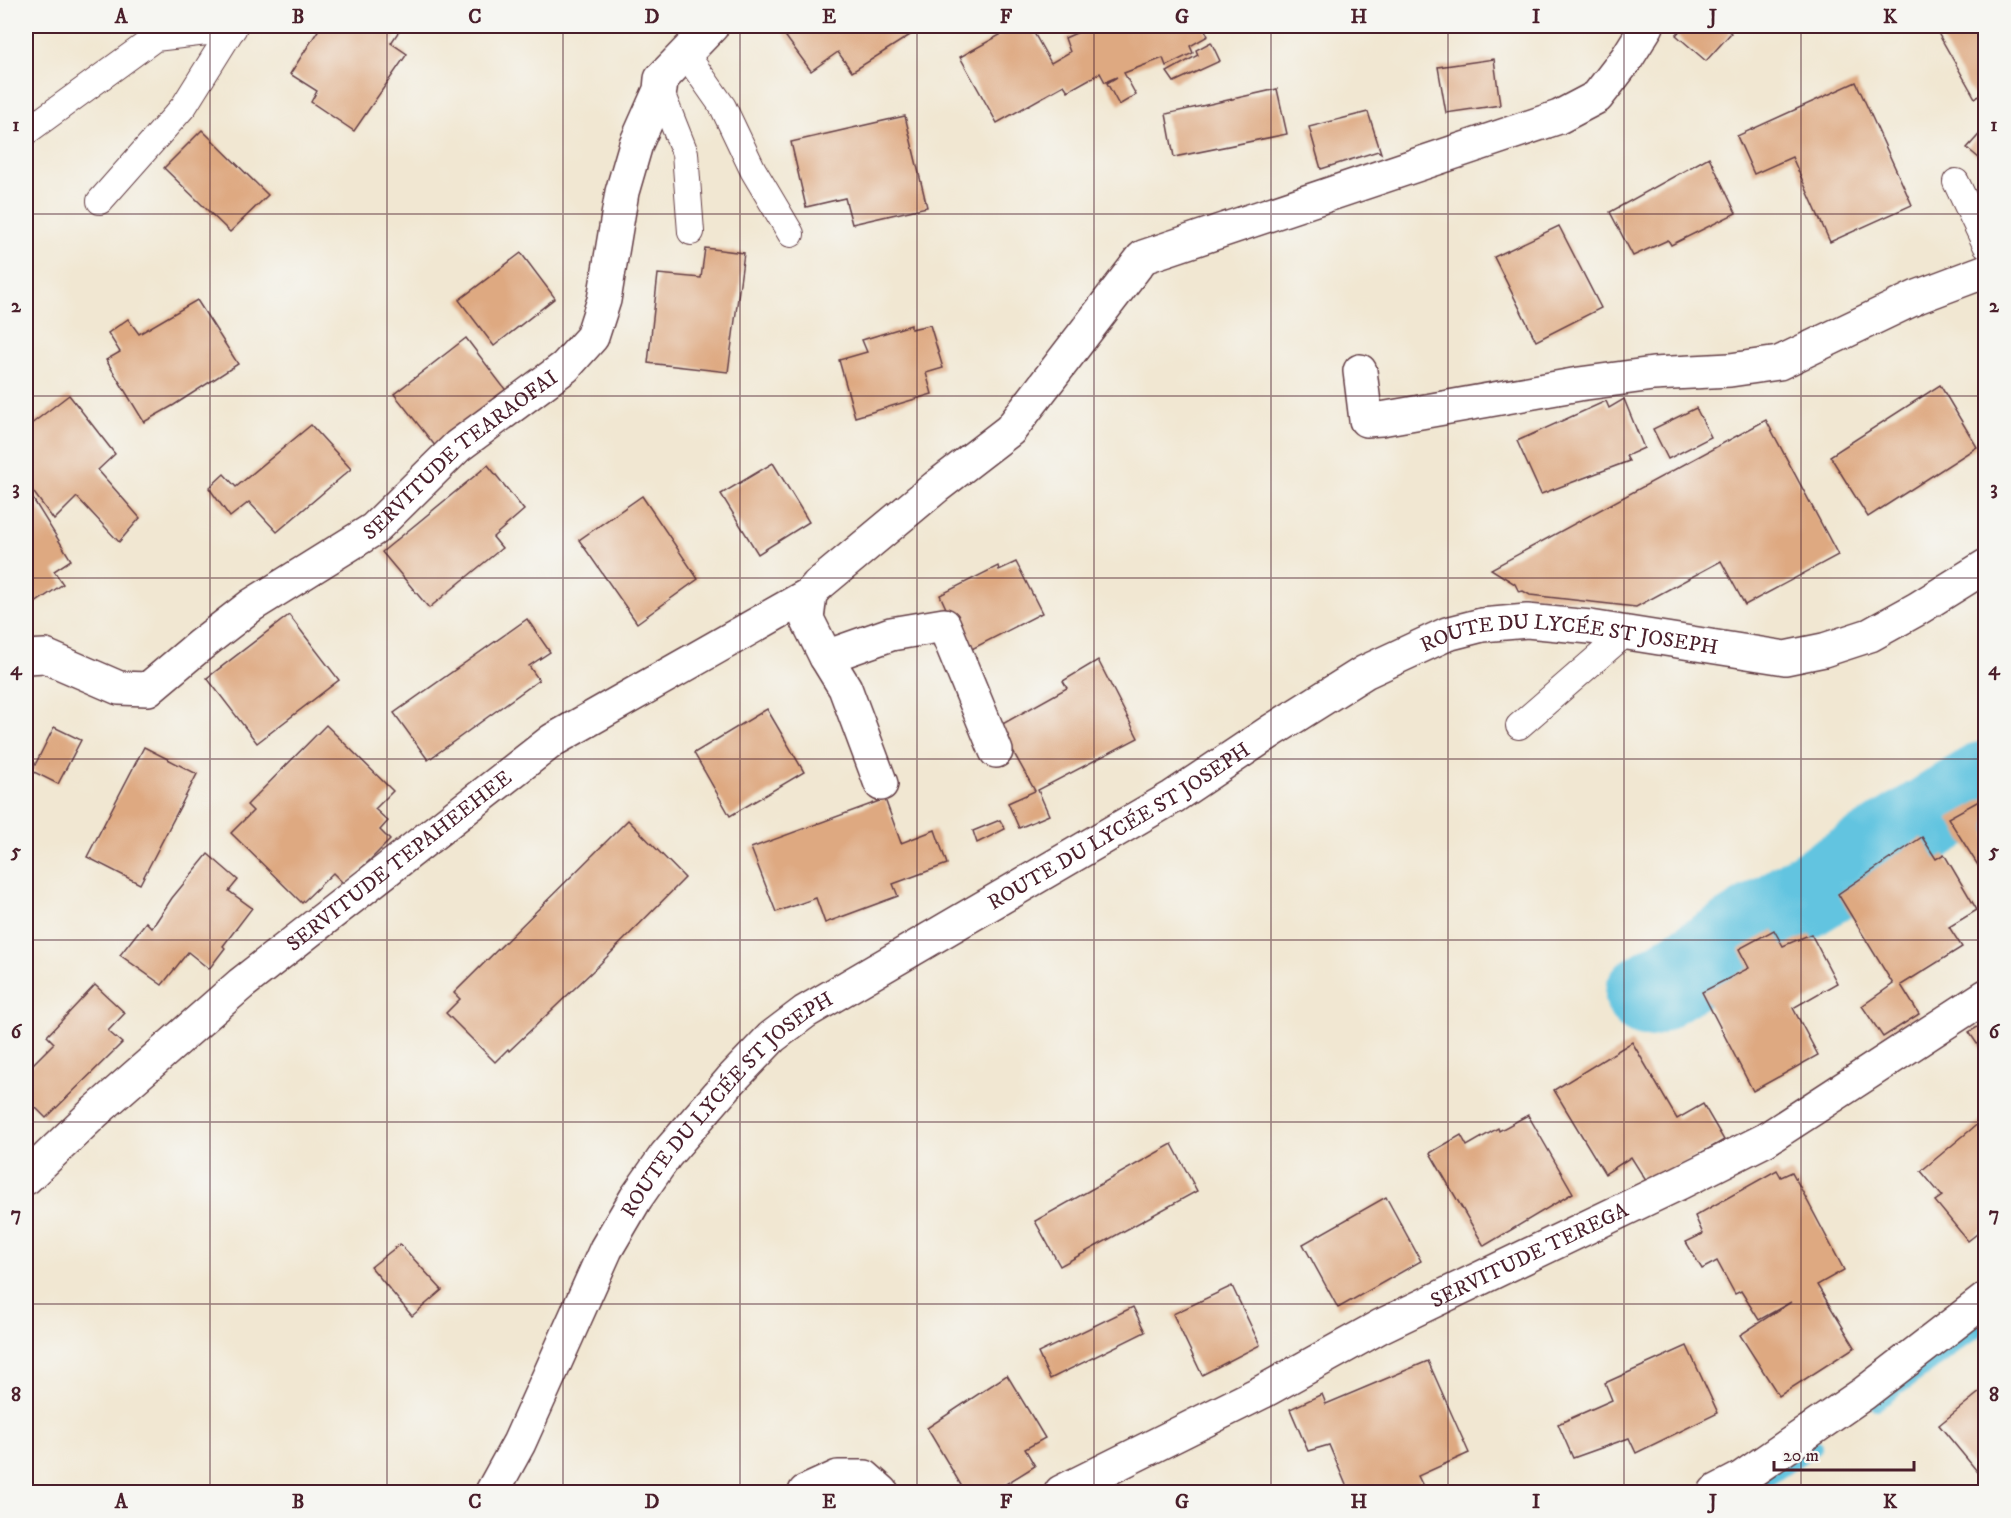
<svg xmlns="http://www.w3.org/2000/svg" width="2011" height="1518" font-family="'IM FELL DW Pica',serif">
<style>
.lines{fill:none;stroke-linecap:round;stroke-linejoin:round}
.stream{stroke:#62c4e0;stroke-width:14}
.river{stroke:#62c4e0;stroke-width:84}
.building{fill:#dea981}
.service-casing{stroke:#633d44;stroke-width:28}
.minor-casing{stroke:#633d44;stroke-width:36}
.tertiary-casing{stroke:#633d44;stroke-width:36}
.service{stroke:#fff;stroke-width:26}
.minor{stroke:#fff;stroke-width:33}
.tertiary{stroke:#fff;stroke-width:33}
.grid{fill:none;stroke:#4a1f2b;stroke-width:1.5;stroke-opacity:0.55}
.labels{text-anchor:middle;stroke-width:4.5;stroke-linejoin:round;paint-order:stroke}
.street-label{font-size:21px;fill:#4a1f2b;stroke:#f6f6f2}
.neatline{fill:none;stroke:#4a1f2b;stroke-width:2}
.grid-label{font-size:20px;text-anchor:middle;font-weight:bold;fill:#4a1f2b}
</style>
<rect width="100%" height="100%" fill="#f6f6f2"/>
<filter id="ink" filterUnits="userSpaceOnUse"><feTurbulence type="fractalNoise" baseFrequency=".0167" numOctaves="2"/><feDisplacementMap in="SourceGraphic" scale="12" xChannelSelector="R" yChannelSelector="G"/><feConvolveMatrix kernelMatrix="1 2 1 2 8 2 1 2 1" color-interpolation-filters="sRGB"/></filter>
<filter id="wash" filterUnits="userSpaceOnUse"><feTurbulence type="fractalNoise" baseFrequency=".008" numOctaves="4" result="noise"/><feDisplacementMap in="SourceGraphic" scale="24" xChannelSelector="R" yChannelSelector="G"/><feGaussianBlur stdDeviation="1.35" result="paint"/><feColorMatrix in="noise" values="0 0 0 0 0 0 0 0 0 0 0 0 0 0 0 0 0 1.4 0 .05"/><feComposite in="paint" operator="in"/></filter>
<g filter="url(#wash)">
<rect width="100%" height="100%" fill="#f1e7d2"/>
<g class="lines">
<!-- stream -->
<g class="stream">
<path d="M 1877,1403 L 1932,1364 L 1986,1323"/>
<path d="M 1750,1492 L 1815,1447"/>
</g>
<!-- river -->
<path class="river" d="M 1647,995 L 1986,783"/>
</g>
<g id="blocks">
<!-- building -->
<g class="building">
<path d="M 321,26 L 390,26 L 399,31 L 391,43 L 407,54 L 354,131 L 311,102 L 317,91 L 290,74 Z"/>
<path d="M 778,26 L 915,26 L 918,30 L 852,72 L 838,52 L 811,71 Z"/>
<path d="M 1016,26 L 1030,26 L 1051,63 L 1070,52 L 1065,38 L 1092,26 L 1203,26 L 1208,36 L 1190,46 L 1193,53 L 1166,66 L 1163,58 L 1124,73 L 1136,95 L 1119,105 L 1107,83 L 1117,77 L 1105,82 L 1100,73 L 1068,91 L 1064,85 L 997,123 L 960,57 Z"/>
<path d="M 1684,26 L 1723,26 L 1731,33 L 1706,61 L 1676,35 Z"/>
<path d="M 1934,26 L 1986,26 L 1986,92 L 1975,98 Z"/>
<path d="M 1211,42 L 1220,61 L 1174,82 L 1167,72 L 1198,55 L 1196,50 Z"/>
<path d="M 1494,59 L 1500,105 L 1446,113 L 1438,67 Z"/>
<path d="M 1856,82 L 1912,205 L 1830,242 L 1792,157 L 1754,174 L 1737,136 Z"/>
<path d="M 1277,89 L 1287,134 L 1174,157 L 1166,114 Z"/>
<path d="M 1368,112 L 1381,153 L 1378,151 L 1321,169 L 1309,127 Z"/>
<path d="M 905,116 L 927,207 L 852,224 L 845,198 L 806,207 L 791,142 Z"/>
<path d="M 1986,127 L 1986,164 L 1967,148 Z"/>
<path d="M 202,130 L 268,195 L 230,232 L 164,168 Z"/>
<path d="M 1709,157 L 1736,213 L 1671,245 L 1668,240 L 1633,256 L 1610,212 Z"/>
<path d="M 1559,226 L 1601,308 L 1536,341 L 1494,257 Z"/>
<path d="M 705,248 L 744,253 L 728,372 L 648,363 L 658,274 L 701,278 Z"/>
<path d="M 521,253 L 555,298 L 494,346 L 459,300 Z"/>
<path d="M 197,300 L 238,364 L 174,405 L 144,422 L 106,360 L 120,352 L 108,333 L 128,319 L 139,334 Z"/>
<path d="M 911,325 L 911,329 L 930,325 L 943,368 L 926,373 L 932,394 L 855,417 L 839,360 L 867,352 L 862,340 Z"/>
<path d="M 466,338 L 511,397 L 440,452 L 394,394 Z"/>
<path d="M 1940,385 L 1977,447 L 1868,517 L 1830,456 Z"/>
<path d="M 69,395 L 115,454 L 98,470 L 140,518 L 119,542 L 77,497 L 54,520 L 26,482 L 26,428 Z"/>
<path d="M 1624,399 L 1644,448 L 1626,456 L 1629,461 L 1541,494 L 1517,441 L 1606,401 L 1609,408 Z"/>
<path d="M 1696,408 L 1711,437 L 1668,459 L 1653,429 Z"/>
<path d="M 1766,420 L 1838,555 L 1745,605 L 1721,561 L 1636,607 L 1530,595 L 1523,591 L 1519,592 L 1515,584 L 1491,569 Z"/>
<path d="M 311,425 L 351,469 L 277,532 L 249,502 L 230,517 L 209,488 L 224,474 L 236,487 Z"/>
<path d="M 773,463 L 809,522 L 758,554 L 721,494 Z"/>
<path d="M 488,465 L 524,510 L 493,537 L 502,548 L 429,608 L 382,552 Z"/>
<path d="M 28,491 L 71,560 L 54,571 L 63,584 L 26,609 L 26,492 Z"/>
<path d="M 642,496 L 698,579 L 637,623 L 579,540 Z"/>
<path d="M 1016,562 L 1042,613 L 966,652 L 940,595 L 998,566 L 999,570 Z"/>
<path d="M 289,615 L 339,680 L 257,743 L 207,678 Z"/>
<path d="M 527,619 L 550,652 L 529,666 L 539,680 L 428,760 L 394,713 Z"/>
<path d="M 1098,660 L 1138,738 L 1038,790 L 1049,815 L 1019,828 L 1008,803 L 1035,791 L 999,726 L 1067,688 L 1063,681 Z"/>
<path d="M 767,709 L 804,772 L 730,816 L 694,753 Z"/>
<path d="M 326,725 L 393,791 L 375,809 L 388,821 L 380,830 L 390,840 L 345,885 L 333,873 L 302,903 L 231,833 L 253,811 L 247,805 Z"/>
<path d="M 54,727 L 81,740 L 58,784 L 32,771 Z"/>
<path d="M 144,747 L 197,774 L 140,884 L 87,857 Z"/>
<path d="M 1986,797 L 1986,878 L 1948,818 Z"/>
<path d="M 885,799 L 901,843 L 935,830 L 947,864 L 893,884 L 898,896 L 825,923 L 816,898 L 776,912 L 751,848 Z"/>
<path d="M 628,820 L 685,878 L 597,967 L 509,1051 L 508,1049 L 495,1062 L 446,1013 L 460,999 L 454,993 Z"/>
<path d="M 1000,820 L 1005,829 L 977,843 L 973,831 Z"/>
<path d="M 1922,837 L 1936,859 L 1944,854 L 1977,910 L 1949,927 L 1962,947 L 1901,985 L 1919,1014 L 1883,1037 L 1862,1006 L 1893,984 L 1838,894 Z"/>
<path d="M 208,854 L 238,880 L 229,891 L 252,908 L 223,946 L 225,948 L 209,969 L 188,952 L 162,985 L 120,955 L 146,922 L 152,928 L 172,898 Z"/>
<path d="M 1774,930 L 1783,946 L 1811,934 L 1837,983 L 1793,1008 L 1818,1055 L 1753,1091 L 1702,992 L 1749,968 L 1739,949 Z"/>
<path d="M 95,985 L 125,1013 L 108,1031 L 122,1043 L 46,1118 L 26,1098 L 26,1071 L 54,1043 L 47,1036 Z"/>
<path d="M 1986,1022 L 1986,1057 L 1969,1032 Z"/>
<path d="M 1632,1042 L 1677,1119 L 1703,1104 L 1724,1140 L 1648,1184 L 1631,1157 L 1605,1174 L 1554,1090 Z"/>
<path d="M 1528,1115 L 1573,1193 L 1484,1246 L 1430,1153 L 1461,1135 L 1467,1146 L 1498,1128 L 1499,1131 Z"/>
<path d="M 1986,1117 L 1986,1227 L 1968,1241 L 1935,1201 L 1942,1196 L 1921,1171 Z"/>
<path d="M 1172,1144 L 1197,1191 L 1060,1266 L 1035,1221 Z"/>
<path d="M 1777,1170 L 1781,1177 L 1792,1172 L 1844,1270 L 1817,1285 L 1855,1347 L 1779,1396 L 1740,1335 L 1791,1302 L 1759,1320 L 1741,1291 L 1735,1294 L 1717,1261 L 1702,1269 L 1686,1242 L 1703,1234 L 1695,1216 Z"/>
<path d="M 1386,1197 L 1421,1261 L 1338,1308 L 1303,1244 Z"/>
<path d="M 400,1244 L 442,1290 L 412,1316 L 371,1267 Z"/>
<path d="M 1232,1286 L 1260,1345 L 1202,1375 L 1173,1314 Z"/>
<path d="M 1133,1307 L 1145,1332 L 1050,1379 L 1038,1353 Z"/>
<path d="M 1687,1346 L 1718,1413 L 1636,1453 L 1629,1438 L 1573,1458 L 1558,1424 L 1612,1400 L 1605,1383 Z"/>
<path d="M 1428,1361 L 1469,1453 L 1418,1476 L 1426,1492 L 1349,1492 L 1329,1445 L 1308,1451 L 1290,1409 L 1322,1394 L 1326,1404 Z"/>
<path d="M 1007,1375 L 1045,1438 L 1025,1449 L 1035,1466 L 993,1492 L 965,1492 L 927,1428 Z"/>
<path d="M 1986,1387 L 1986,1482 L 1939,1425 Z"/>
</g>
</g>
</g>
<g filter="url(#ink)">
<use href="#blocks" fill-opacity="0" stroke="#633d44" stroke-width="1.5"/>
<g class="lines">
<!-- service casing -->
<g class="service-casing">
<g id="service">
<path d="M 685,53 L 723,107 L 753,170 L 791,234"/>
<path d="M 660,90 L 685,153 L 691,232"/>
<path d="M 26,132 L 155,38 L 233,29"/>
<path d="M 1956,182 L 1986,245"/>
<path d="M 100,201 L 184,106 L 234,26"/>
<path d="M 1519,726 L 1627,632"/>
</g>
</g>
<!-- minor casing -->
<g class="minor-casing">
<g id="minor">
<path d="M 1360,371 L 1366,420 L 1381,419 L 1579,384 L 1653,374 L 1730,370 L 1779,363 L 1917,297 L 1986,271"/>
<path id="s1" d="M 26,657 L 45,656 L 119,688 L 148,689 L 199,646 L 252,605 L 374,529 L 458,446 L 565,367 L 592,337 L 604,300 L 622,192 L 636,144 L 660,90 L 661,79 L 712,26"/>
<path d="M 826,657 L 891,634 L 944,625 L 996,751"/>
<path d="M 881,784 L 845,688 L 826,657 L 807,619 L 810,594 L 817,586 L 936,487 L 1010,430 L 1143,257 L 1559,117 L 1597,97 L 1627,58 L 1647,26"/>
<path id="s2" d="M 26,1178 L 95,1112 L 241,984 L 553,740 L 810,594"/>
<path id="s3" d="M 492,1492 L 519,1443 L 606,1249 L 636,1198 L 666,1155 L 731,1080 L 772,1037 L 805,1012 L 1173,797 L 1273,730 L 1365,672 L 1447,634 L 1482,625 L 1527,621 L 1590,627 L 1785,658 L 1824,650 L 1870,635 L 1917,609 L 1986,566"/>
<path d="M 805,1492 L 838,1477 L 865,1477 L 882,1492"/>
<path id="s4" d="M 1061,1492 L 1262,1392 L 1381,1326 L 1679,1183 L 1765,1140 L 1986,996"/>
</g>
</g>
<!-- tertiary casing -->
<g class="tertiary-casing">
<path id="tertiary" d="M 1715,1492 L 1740,1479 L 1863,1394 L 1986,1299"/>
</g>
<!-- service -->
<use href="#service" class="service"/>
<!-- minor -->
<use href="#minor" class="minor"/>
<!-- tertiary -->
<use href="#tertiary" class="tertiary"/>
</g>
</g>
<!-- grid -->
<path class="grid" d="M 210,26 L 210,1492M 387,26 L 387,1492M 563,26 L 563,1492M 740,26 L 740,1492M 917,26 L 917,1492M 1094,26 L 1094,1492M 1271,26 L 1271,1492M 1448,26 L 1448,1492M 1624,26 L 1624,1492M 1801,26 L 1801,1492M 26,214 L 1986,214M 26,396 L 1986,396M 26,578 L 1986,578M 26,759 L 1986,759M 26,940 L 1986,940M 26,1122 L 1986,1122M 26,1304 L 1986,1304"/>
<g class="labels">
<!-- street labels -->
<g class="street-label">
<text dy="7" stroke="none"><textPath href="#s1" startOffset="520">SERVITUDE TEARAOFAI</textPath></text>
<text dy="7" stroke="none"><textPath href="#s3" startOffset="1449">ROUTE DU LYCÉE ST JOSEPH</textPath></text>
<text dy="7" stroke="none"><textPath href="#s3" startOffset="945">ROUTE DU LYCÉE ST JOSEPH</textPath></text>
<text dy="7" stroke="none"><textPath href="#s2" startOffset="490">SERVITUDE TEPAHEEHEE</textPath></text>
<text dy="7" stroke="none"><textPath href="#s3" startOffset="459">ROUTE DU LYCÉE ST JOSEPH</textPath></text>
<text dy="7" stroke="none"><textPath href="#s4" startOffset="525">SERVITUDE TEREGA</textPath></text>
</g>
</g>
<!-- margin -->
<rect width="2011" height="1518" fill="none" stroke="#f6f6f2" stroke-width="66"/>
<!-- scale -->
<path d="M1774 1461v9h140v-9" fill="none" stroke="#4a1f2b" stroke-width="3"/>
<text x="1783" y="1461" font-size="18" fill="#4a1f2b" stroke="#f6f6f2" stroke-width="4.5" paint-order="stroke">20 m</text>
<rect x="33" y="33" width="1945" height="1452" class="neatline"/>
<g class="grid-label">
<text x="121" y="23">A</text>
<text x="298" y="23">B</text>
<text x="475" y="23">C</text>
<text x="652" y="23">D</text>
<text x="829" y="23">E</text>
<text x="1006" y="23">F</text>
<text x="1182" y="23">G</text>
<text x="1359" y="23">H</text>
<text x="1536" y="23">I</text>
<text x="1713" y="23">J</text>
<text x="1890" y="23">K</text>
<text x="16" y="131">1</text>
<text x="1994" y="131">1</text>
<text x="16" y="312">2</text>
<text x="1994" y="312">2</text>
<text x="16" y="494">3</text>
<text x="1994" y="494">3</text>
<text x="16" y="675">4</text>
<text x="1994" y="675">4</text>
<text x="16" y="857">5</text>
<text x="1994" y="857">5</text>
<text x="16" y="1038">6</text>
<text x="1994" y="1038">6</text>
<text x="16" y="1220">7</text>
<text x="1994" y="1220">7</text>
<text x="16" y="1401">8</text>
<text x="1994" y="1401">8</text>
<text x="121" y="1508">A</text>
<text x="298" y="1508">B</text>
<text x="475" y="1508">C</text>
<text x="652" y="1508">D</text>
<text x="829" y="1508">E</text>
<text x="1006" y="1508">F</text>
<text x="1182" y="1508">G</text>
<text x="1359" y="1508">H</text>
<text x="1536" y="1508">I</text>
<text x="1713" y="1508">J</text>
<text x="1890" y="1508">K</text>
</g>
</svg>
